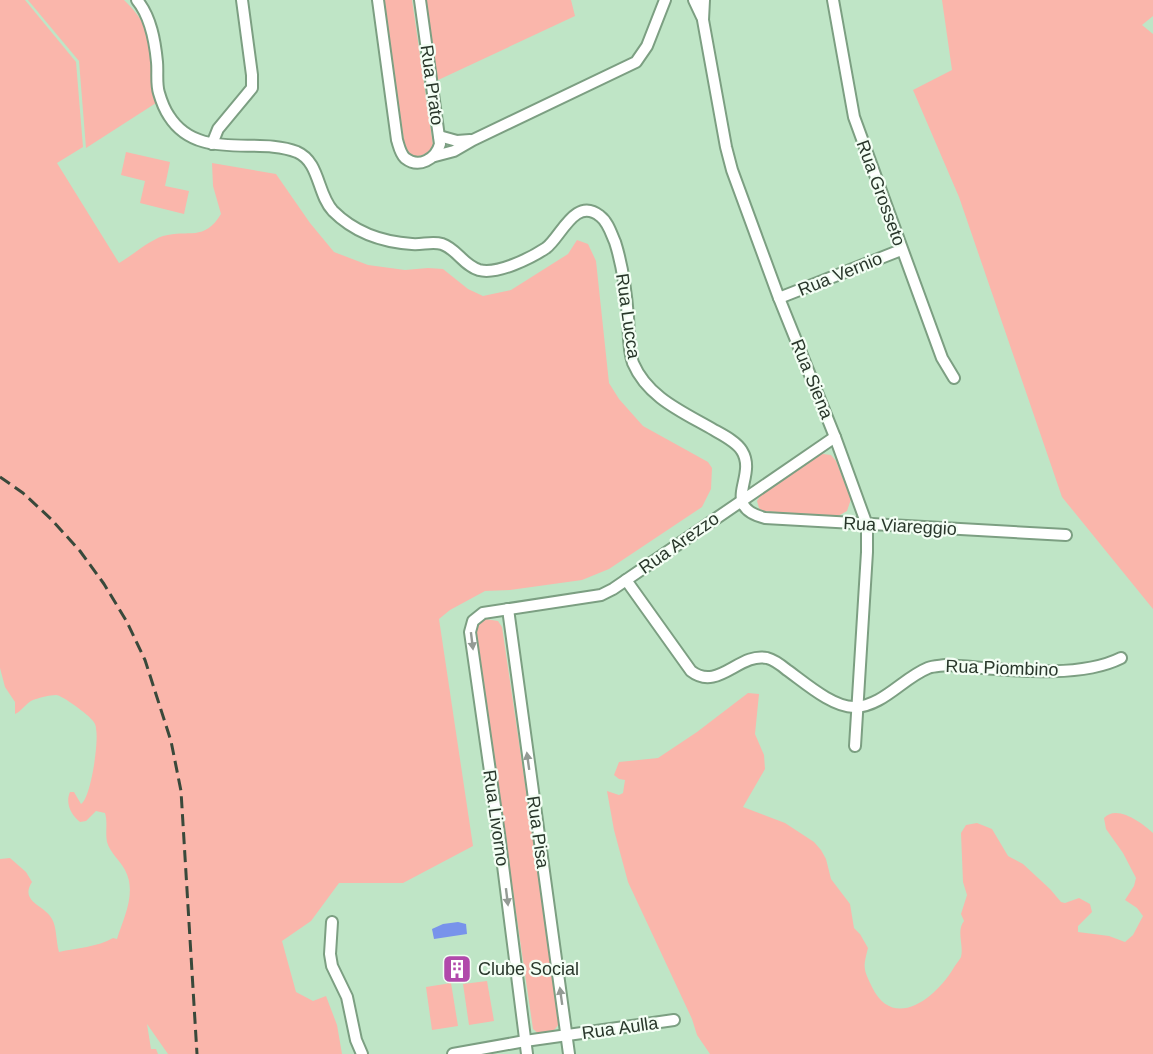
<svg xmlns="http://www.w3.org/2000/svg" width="1153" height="1054" font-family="Helvetica,sans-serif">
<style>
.green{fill:#fab6ab}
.water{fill:#7893eb}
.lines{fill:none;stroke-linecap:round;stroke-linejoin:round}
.minor-casing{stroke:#7c9f82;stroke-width:14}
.minor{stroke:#fff;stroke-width:10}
.rail{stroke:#39493b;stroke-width:3;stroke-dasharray:12 6;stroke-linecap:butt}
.oneway{fill:#949b95}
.labels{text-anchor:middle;stroke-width:4.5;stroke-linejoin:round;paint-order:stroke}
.street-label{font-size:18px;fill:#29372b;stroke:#f3fef4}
.poi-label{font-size:18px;fill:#29372b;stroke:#f3fef4;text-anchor:start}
</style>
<rect width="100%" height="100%" fill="#bfe5c6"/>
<!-- green -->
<g class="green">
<path d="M 0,0 L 25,0 L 76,62 L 83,147 L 57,163 L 119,263 C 133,255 148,241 163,236 C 189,229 204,242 221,214 L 213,186 L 212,163 L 276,174 L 310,223 L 334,252 L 368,265 L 405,270 L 428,268 L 443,269 L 468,289 L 483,296 L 511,290 L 568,254 L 577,240 L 588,244 L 596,261 L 609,383 L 619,399 L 643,426 L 708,462 L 712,468 L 711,489 L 702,507 L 609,569 L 582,580 L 510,590 L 485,591 L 450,610 L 439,619 L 473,846 L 403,883 L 339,883 L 311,921 L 282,941 L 296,992 L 313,1001 L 326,996 L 337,1025 L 342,1054 L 168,1054 L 147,1024 L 151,1049 L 156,1049 L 158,1054 L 0,1054 L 0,859 L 10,858 L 26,872 L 32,882 C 19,902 45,905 52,919 C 57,928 56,942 59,952 C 76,948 98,947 113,938 L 117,939 C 124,917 137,892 125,870 C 120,860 110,853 107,842 C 105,832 108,823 105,813 L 96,811 L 86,821 L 80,822 C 71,815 65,803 70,792 L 74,792 L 81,804 C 91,798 99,741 96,729 C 96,726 95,723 93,721 C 89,715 62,695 56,695 C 50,695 38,698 33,700 C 26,703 22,711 15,714 L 15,702 L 5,687 L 0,668 Z"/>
<path d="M 28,0 L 124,0 C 132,8 140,16 144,27 C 152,50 153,78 156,103 L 86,148 L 79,61 Z"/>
<path d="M 383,0 L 412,0 L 433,145 C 428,154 421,158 411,155 L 405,147 Z"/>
<path d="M 424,0 L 571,0 L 575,16 L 436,81 Z"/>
<path d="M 942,0 L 1153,0 L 1153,16 L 1142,25 L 1153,34 L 1153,609 L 1062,497 L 959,197 L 913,90 L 952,70 Z"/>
<path d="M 126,152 L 170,162 L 165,186 L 189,191 L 184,214 L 140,203 L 145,181 L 121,175 Z"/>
<path d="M 823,454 L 831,455 L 836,461 L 851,499 L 847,511 L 838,516 L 763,511 L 759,508 L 757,501 L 760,496 L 817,455 Z"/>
<path d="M 485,619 L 498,621 L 502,627 L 560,1021 C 555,1032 551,1033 540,1035 L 533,1029 L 475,631 L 480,622 Z"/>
<path d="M 748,693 L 759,694 L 755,734 L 764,755 L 765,769 L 743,807 L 785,823 L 814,842 L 821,850 L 826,859 L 831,879 L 850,904 L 854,928 L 860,934 L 868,948 C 863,968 863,968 872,987 C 894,1032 936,997 953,969 C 955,965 959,961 961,957 C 964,945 956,931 964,921 L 961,914 L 967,895 L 963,882 L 961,833 L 966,825 L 977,823 L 992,829 L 1008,856 L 1023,864 L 1050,889 L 1061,902 L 1065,903 L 1079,898 L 1090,904 L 1092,912 L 1078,926 L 1078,932 L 1109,936 L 1125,942 L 1133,935 L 1143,916 L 1137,908 L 1125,900 L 1134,886 L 1136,878 L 1123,853 L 1106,829 L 1104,818 C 1117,804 1142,823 1153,833 L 1153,1054 L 710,1054 L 697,1035 L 692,1019 L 628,882 L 614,830 L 607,791 L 619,795 L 623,793 L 625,780 L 619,779 L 614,775 L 619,762 L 658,758 L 697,732 Z"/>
<path d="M 487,981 L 494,1021 L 469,1025 L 463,984 Z"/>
<path d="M 451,983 L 458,1026 L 432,1030 L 426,987 Z"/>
</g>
<!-- water -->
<path class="water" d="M 458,922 L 466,924 L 467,934 L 434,939 L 432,929 L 443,924 Z"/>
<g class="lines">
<!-- minor casing -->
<g class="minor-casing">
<g id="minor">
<path d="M 137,0 C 151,17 155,41 157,62 C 158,72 156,84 159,93 C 161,100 165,110 169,116 C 198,162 257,136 297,152 C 320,162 317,194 333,211 C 354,232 382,242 412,244 C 422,245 432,241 442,244 C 457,249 463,265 479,270 C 497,275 531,258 546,248 C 561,237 575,196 600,216 C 608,222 611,233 615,242 C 623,267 626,291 628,317 C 629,332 628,349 633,363 C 648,398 683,412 714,430 C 723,435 737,442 742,451 C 758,477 719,506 765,518 L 1066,535"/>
<path d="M 378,0 L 397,140 C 399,146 400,153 405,158 C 419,169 436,159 440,144 L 420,0"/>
<path d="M 694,0 L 702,17"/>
<path d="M 704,0 L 703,20 L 726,147 L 732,170 L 779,298 L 835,437 L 867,525 L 867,552 L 855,746"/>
<path d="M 833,0 L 854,117 L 942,358 L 954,378"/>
<path d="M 439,136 L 457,141 L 470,140"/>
<path d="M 212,144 L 218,129 L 252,88 L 252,75 L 242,0"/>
<path d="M 435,156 L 454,151 L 473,140 L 636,62 L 647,46 L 665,0"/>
<path d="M 779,298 L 901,250"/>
<path d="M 626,580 L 691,671 C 718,692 739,652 767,658 C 775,660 781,665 787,670 C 804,682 833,708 855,707 C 883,706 903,678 928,668 C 933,666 940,666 946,665 C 997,668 1075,681 1121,658"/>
<path d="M 508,609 L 569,1054"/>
<path d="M 332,922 L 330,954 L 332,966 L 347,997 L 356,1040 L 362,1054"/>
<path d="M 453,1054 L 525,1041 L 674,1020"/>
<path d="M 527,1054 L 499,834 L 470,632 L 473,621 L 483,613 L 601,595 L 613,589 L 835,437"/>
</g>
</g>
<!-- minor -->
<use href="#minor" class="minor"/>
<!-- rail -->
<path class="rail" d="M 0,477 L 23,493 L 51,519 L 80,551 L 104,584 L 127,622 L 145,660 L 171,741 L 181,791 L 197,1054"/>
</g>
<!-- one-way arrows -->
<defs><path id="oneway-solid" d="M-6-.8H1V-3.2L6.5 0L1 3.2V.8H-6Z" transform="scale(1.5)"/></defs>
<g class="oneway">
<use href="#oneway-solid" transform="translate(472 641) rotate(83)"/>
<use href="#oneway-solid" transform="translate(528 761) rotate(-98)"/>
<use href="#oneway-solid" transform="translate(507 897) rotate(83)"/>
<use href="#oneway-solid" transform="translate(561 996) rotate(-98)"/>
</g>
<!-- icons -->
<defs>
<g id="building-square" transform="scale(1.5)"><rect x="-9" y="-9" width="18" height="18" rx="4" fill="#b149ab" stroke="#f3fef4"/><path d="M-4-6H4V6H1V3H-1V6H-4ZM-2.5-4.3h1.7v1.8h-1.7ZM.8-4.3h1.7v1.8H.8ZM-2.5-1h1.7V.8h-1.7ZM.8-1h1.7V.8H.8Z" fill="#fff"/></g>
</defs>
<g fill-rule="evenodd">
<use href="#building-square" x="457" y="969"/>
</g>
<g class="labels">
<!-- street labels -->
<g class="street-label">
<text transform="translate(432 85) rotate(82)" y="6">Rua Prato</text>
<text transform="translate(881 193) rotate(70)" y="6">Rua Grosseto</text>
<text transform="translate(840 274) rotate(-22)" y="6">Rua Vernio</text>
<text transform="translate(628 316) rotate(82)" y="6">Rua Lucca</text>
<text transform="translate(812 379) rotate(68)" y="6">Rua Siena</text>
<text transform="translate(900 526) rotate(3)" y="6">Rua Viareggio</text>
<text transform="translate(679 543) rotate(-35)" y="6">Rua Arezzo</text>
<text transform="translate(1002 668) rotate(2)" y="6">Rua Piombino</text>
<text transform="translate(496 818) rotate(82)" y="6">Rua Livorno</text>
<text transform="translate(538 832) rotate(82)" y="6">Rua Pisa</text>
<text transform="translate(620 1028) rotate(-8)" y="6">Rua Aulla</text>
</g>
<!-- poi labels -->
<g class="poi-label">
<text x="478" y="975">Clube Social</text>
</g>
</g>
</svg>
